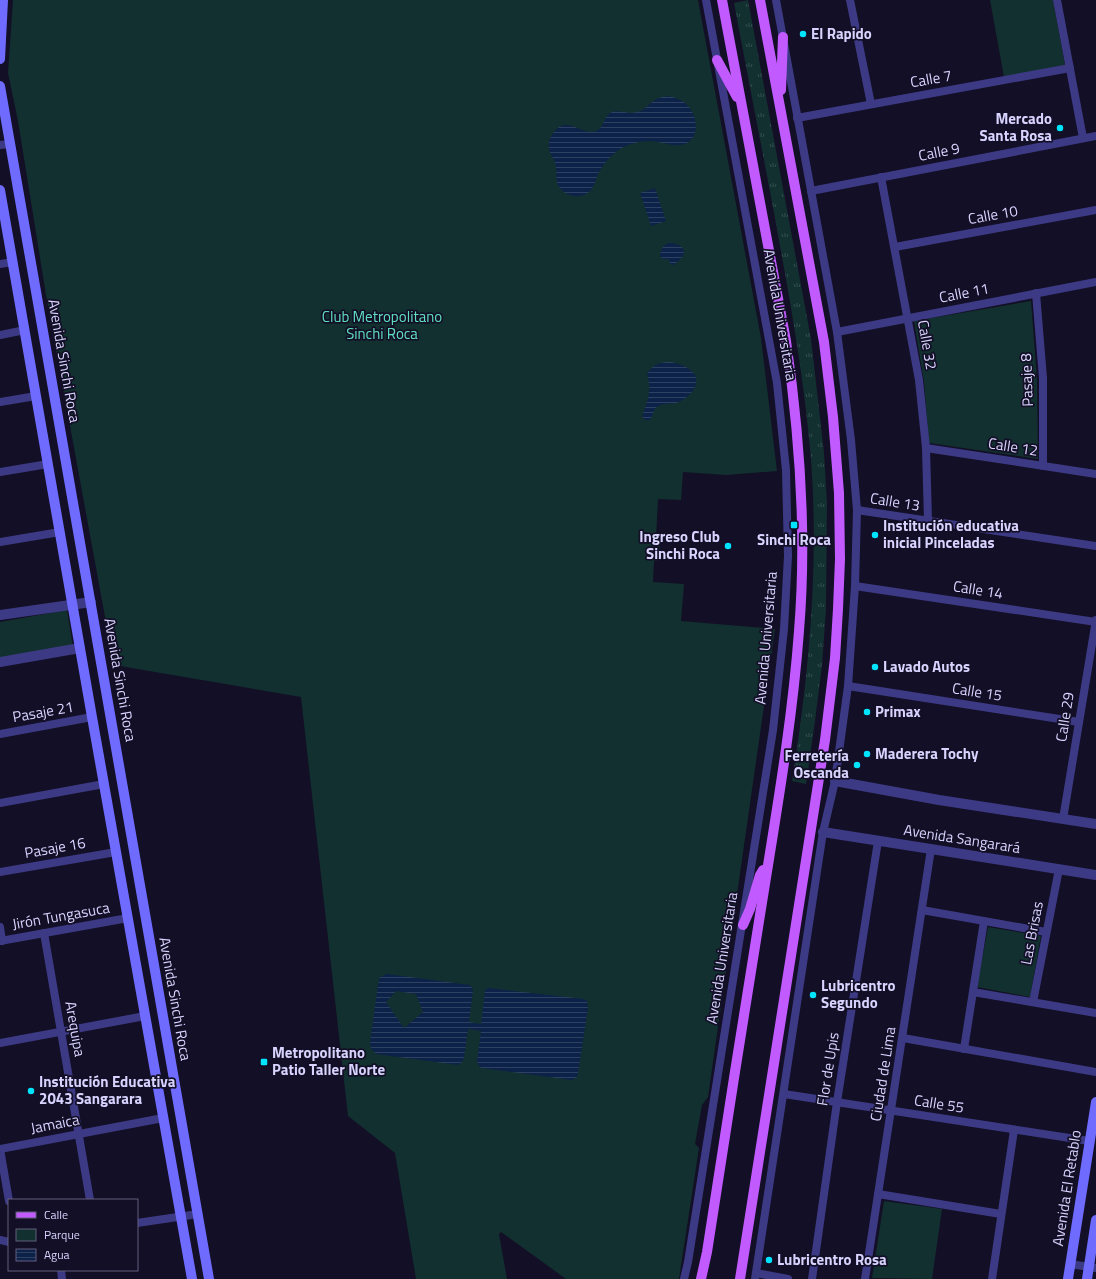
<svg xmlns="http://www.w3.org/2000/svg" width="1096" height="1279" font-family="'Titillium Web',sans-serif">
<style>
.grass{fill:url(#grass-tufts)}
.green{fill:#12302f}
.water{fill:url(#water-rules);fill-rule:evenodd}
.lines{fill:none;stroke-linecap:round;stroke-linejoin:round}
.minor{stroke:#3d3a85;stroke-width:8}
.tertiary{stroke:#3d3a85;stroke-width:10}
.secondary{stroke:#6f6bff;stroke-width:10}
.primary{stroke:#c25bff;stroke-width:10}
.poi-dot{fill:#00e5ff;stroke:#130f26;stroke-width:1.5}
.labels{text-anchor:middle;stroke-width:3.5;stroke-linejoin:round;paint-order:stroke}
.poi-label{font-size:15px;font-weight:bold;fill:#d9d4ff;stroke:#130f26;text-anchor:start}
.street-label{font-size:15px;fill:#d9d4ff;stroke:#130f26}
.park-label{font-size:15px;fill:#5fe0c0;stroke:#130f26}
</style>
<defs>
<pattern id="grass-tufts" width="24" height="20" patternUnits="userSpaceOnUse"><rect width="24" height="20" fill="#12302f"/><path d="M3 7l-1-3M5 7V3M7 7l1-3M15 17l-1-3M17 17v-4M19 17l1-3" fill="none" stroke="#344d4e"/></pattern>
<pattern id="water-rules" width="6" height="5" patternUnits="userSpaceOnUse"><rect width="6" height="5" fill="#0c2248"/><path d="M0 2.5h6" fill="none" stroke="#2f4163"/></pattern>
</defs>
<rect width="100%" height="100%" fill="#130f26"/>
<!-- grass -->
<path class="grass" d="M 748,0 L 811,339 L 824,453 L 827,503 L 826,609 L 822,665 L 815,721 L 806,784 L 792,781 C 809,675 819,566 811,459 C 804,376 789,294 774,213 C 761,143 747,73 734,3 Z"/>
<!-- green -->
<g class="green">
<path d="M 13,0 L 698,0 L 761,338 L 777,471 L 726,475 L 683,472 L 681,500 L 658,499 L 656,538 L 660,539 L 659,561 L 654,561 L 653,582 L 684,584 L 681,621 L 775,629 L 708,1097 L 702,1105 L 695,1144 L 699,1148 L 679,1279 L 566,1279 L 501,1232 L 499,1234 L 507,1279 L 416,1279 L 395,1153 L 348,1116 L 301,697 L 120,666 L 112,655 L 46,295 L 18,121 L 8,73 Z"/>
<path d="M 990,0 L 1053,0 L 1065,65 L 1004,77 Z"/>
<path d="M 1031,301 L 1037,380 L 1038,459 L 929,443 L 924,382 L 914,321 Z"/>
<path d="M 67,610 L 73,647 L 0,660 L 0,622 Z"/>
<path d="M 988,927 L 1041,936 L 1030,997 L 977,987 Z"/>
<path d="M 884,1201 L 942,1209 L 932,1279 L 872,1278 Z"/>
</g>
<!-- water -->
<g class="water">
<path d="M 668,96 C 677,98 686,101 691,110 C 701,126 696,148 673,145 C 665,144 658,141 649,141 C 640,141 628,144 620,149 C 611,155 603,164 598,174 C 596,179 595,185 591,190 C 582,200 566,197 559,187 C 554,179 558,171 555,163 C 554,158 550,155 549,149 C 548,144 549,139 552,135 C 566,111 583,139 598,130 C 604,126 604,117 610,113 C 619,108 627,115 637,112 C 649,110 649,98 668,96 Z"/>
<path d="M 655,188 L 666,221 L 651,226 L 640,193 Z"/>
<path d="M 668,243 C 674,242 688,247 683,256 C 682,258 675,264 673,265 L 670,264 L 669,259 L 663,259 L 660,256 C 660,250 663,246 668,243 Z"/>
<path d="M 671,362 C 680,364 690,367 695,375 C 701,387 686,400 676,403 C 670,404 662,403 657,407 C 653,410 653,416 650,420 L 645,420 L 642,416 L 643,414 C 648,399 652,389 647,374 C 653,364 660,362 671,362 Z"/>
<path d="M 387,974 L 470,985 L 473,990 L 469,1022 L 481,1024 L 485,990 L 489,988 L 584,999 L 587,1001 L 588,1008 L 578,1073 L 577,1077 L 572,1080 L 481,1068 L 479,1066 L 477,1061 L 481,1031 L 468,1029 L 464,1058 L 462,1062 L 458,1065 L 376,1054 L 371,1048 L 370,1043 L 378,984 L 380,977 ZM 396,991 L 416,994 L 423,1012 L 404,1028 L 386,1002 Z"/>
</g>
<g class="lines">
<!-- minor -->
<g class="minor">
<path d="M 850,0 L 871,104"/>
<path d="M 1057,0 L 1083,138"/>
<path d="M 797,118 L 1070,68"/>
<path d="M 0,145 L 10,144"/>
<path d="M 881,177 L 919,380 L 926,448 L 928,521"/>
<path d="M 811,191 L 1096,136"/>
<path d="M 895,247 L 1096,210"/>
<path d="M 0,264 L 13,262"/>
<path d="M 1036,293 L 1043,378 L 1043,466"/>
<path d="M 837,332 L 1096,282"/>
<path d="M 0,335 L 25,330"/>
<path d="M 0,402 L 36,396"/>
<path d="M 926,448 L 1096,474"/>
<path d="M 0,472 L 48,464"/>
<path d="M 857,510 L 1096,546"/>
<path d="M 0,542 L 60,532"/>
<path d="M 855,586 L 1096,622"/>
<path d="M 848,686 L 1079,722"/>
<path d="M 0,734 L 92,717"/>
<path d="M 0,803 L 104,784"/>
<path d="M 1063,819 L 1096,620"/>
<path d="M 0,872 L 116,852"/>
<path d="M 922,910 L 1046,932"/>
<path d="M 0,927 L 2,941"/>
<path d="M 44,933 L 90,1200"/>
<path d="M 0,941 L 128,918"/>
<path d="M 973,992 L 1096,1013"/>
<path d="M 1033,1002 L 1059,869"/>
<path d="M 903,1038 L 1096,1072"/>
<path d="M 0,1043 L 145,1016"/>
<path d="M 964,1049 L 984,921"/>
<path d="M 784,1094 L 1089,1141"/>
<path d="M 0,1149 L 163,1118"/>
<path d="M 0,1149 L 9,1201"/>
<path d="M 878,1194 L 1001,1214"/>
<path d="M 137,1223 L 198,1214"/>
<path d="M 0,1240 L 9,1242"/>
<path d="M 1070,1264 L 1096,1268"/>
<path d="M 61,1270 L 62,1279"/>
<path d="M 756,1273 L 788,1279"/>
<path d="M 684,1279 L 688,1262 L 773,730 L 784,629 L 788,556 L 786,470 L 777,383 L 706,0"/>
<path d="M 755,1279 L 823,832 L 835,781 L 848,686 L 855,586 L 857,510 L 851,440 L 837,332 L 776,0"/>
<path d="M 812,1279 L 837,1102 L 878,841"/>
<path d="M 865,1279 L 931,849"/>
<path d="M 992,1279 L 1014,1130"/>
</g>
<!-- tertiary -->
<g class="tertiary">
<path d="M 0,615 L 91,602"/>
<path d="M 0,662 L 80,648"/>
<path d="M 835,781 L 939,800 L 1096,824"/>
<path d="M 823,832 L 1096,875"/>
</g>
<!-- secondary -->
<g class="secondary">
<path d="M 0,59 L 3,0"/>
<path d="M 0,86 L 209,1279"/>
<path d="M 0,190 L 92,717 L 192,1279"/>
<path d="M 1068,1279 L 1096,1102"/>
<path d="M 1087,1279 L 1096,1220"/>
</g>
<!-- primary -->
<g class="primary">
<path d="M 717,60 L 737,97"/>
<path d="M 781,90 L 783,37"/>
<path d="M 743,925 L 750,909 L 760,875 L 763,870"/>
<path d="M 701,1279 L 707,1252 C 724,1140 742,1027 760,915 C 775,820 792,726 799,631 C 807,534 800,437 786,341 L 722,0"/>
<path d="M 740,1279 L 825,740 L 835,658 L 838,609 L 840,559 L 839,493 L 833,417 L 824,342 L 760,0"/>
</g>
</g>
<!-- markers -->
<g class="poi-dot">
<circle cx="803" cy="34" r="4"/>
<circle cx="1060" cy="128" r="4"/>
<rect x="790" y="521" width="8" height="8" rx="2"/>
<circle cx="875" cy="535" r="4"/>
<circle cx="728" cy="546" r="4"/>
<circle cx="875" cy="667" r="4"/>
<circle cx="867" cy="712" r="4"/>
<circle cx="867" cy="754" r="4"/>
<circle cx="857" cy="765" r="4"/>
<circle cx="813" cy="995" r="4"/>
<rect x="260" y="1058" width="8" height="8" rx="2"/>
<circle cx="31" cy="1091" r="4"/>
<circle cx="769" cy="1260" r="4"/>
</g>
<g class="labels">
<!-- poi labels -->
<g class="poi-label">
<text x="811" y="39">El Rapido</text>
<text x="1052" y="124" text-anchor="end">Mercado<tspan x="1052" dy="17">Santa Rosa</tspan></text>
<text x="883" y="531">Institución educativa<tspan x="883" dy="17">inicial Pinceladas</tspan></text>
<text x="720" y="542" text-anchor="end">Ingreso Club<tspan x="720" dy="17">Sinchi Roca</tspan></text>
<text x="794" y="545" text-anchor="middle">Sinchi Roca</text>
<text x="883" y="672">Lavado Autos</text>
<text x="875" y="717">Primax</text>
<text x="875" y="759">Maderera Tochy</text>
<text x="849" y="761" text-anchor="end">Ferretería<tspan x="849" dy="17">Oscanda</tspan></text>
<text x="821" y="991">Lubricentro<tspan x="821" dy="17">Segundo</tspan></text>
<text x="272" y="1058">Metropolitano<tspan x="272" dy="17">Patio Taller Norte</tspan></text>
<text x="39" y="1087">Institución Educativa<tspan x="39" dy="17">2043 Sangarara</tspan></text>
<text x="777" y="1265">Lubricentro Rosa</text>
</g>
<!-- street labels -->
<g class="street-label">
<text transform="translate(931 79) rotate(-10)" y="5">Calle 7</text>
<text transform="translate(939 152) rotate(-11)" y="5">Calle 9</text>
<text transform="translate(993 215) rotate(-10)" y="5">Calle 10</text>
<text transform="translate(964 293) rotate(-11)" y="5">Calle 11</text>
<text transform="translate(780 315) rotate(80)" y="5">Avenida Universitaria</text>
<text transform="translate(927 345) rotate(80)" y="5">Calle 32</text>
<text transform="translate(64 361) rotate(80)" y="5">Avenida Sinchi Roca</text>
<text transform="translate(1027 380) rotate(-92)" y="5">Pasaje 8</text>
<text transform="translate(1013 447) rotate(9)" y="5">Calle 12</text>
<text transform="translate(895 502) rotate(9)" y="5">Calle 13</text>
<text transform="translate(978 590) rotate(9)" y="5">Calle 14</text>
<text transform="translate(766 638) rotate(-85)" y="5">Avenida Universitaria</text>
<text transform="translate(120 680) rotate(80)" y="5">Avenida Sinchi Roca</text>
<text transform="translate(977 692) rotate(9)" y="5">Calle 15</text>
<text transform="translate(43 712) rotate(-10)" y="5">Pasaje 21</text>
<text transform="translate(1065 717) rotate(-81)" y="5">Calle 29</text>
<text transform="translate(962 839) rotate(9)" y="5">Avenida Sangarará</text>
<text transform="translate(55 848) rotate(-10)" y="5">Pasaje 16</text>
<text transform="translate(61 916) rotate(-10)" y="5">Jirón Tungasuca</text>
<text transform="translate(1032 933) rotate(-79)" y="5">Las Brisas</text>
<text transform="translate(722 958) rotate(-81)" y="5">Avenida Universitaria</text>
<text transform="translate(175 999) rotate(80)" y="5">Avenida Sinchi Roca</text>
<text transform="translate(75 1029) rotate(80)" y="5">Arequipa</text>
<text transform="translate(828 1069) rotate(-81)" y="5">Flor de Upis</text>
<text transform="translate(883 1074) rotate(-81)" y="5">Ciudad de Lima</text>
<text transform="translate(939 1104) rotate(9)" y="5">Calle 55</text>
<text transform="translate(55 1124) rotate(-11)" y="5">Jamaica</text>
<text transform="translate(1067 1188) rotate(-81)" y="5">Avenida El Retablo</text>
</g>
<!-- park labels -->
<g class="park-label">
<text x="382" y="322">Club Metropolitano<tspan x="382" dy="17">Sinchi Roca</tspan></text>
</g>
</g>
<!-- legend -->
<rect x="8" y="1199" width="130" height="72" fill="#130f26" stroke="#625e7d"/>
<rect x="16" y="1212" width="20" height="6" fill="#c25bff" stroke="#625e7d"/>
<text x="44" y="1219" font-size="12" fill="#d9d4ff">Calle</text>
<rect x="16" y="1229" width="20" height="12" fill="#12302f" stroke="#625e7d"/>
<text x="44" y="1239" font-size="12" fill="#d9d4ff">Parque</text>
<rect x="16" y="1249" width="20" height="12" fill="url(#water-rules)" stroke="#625e7d"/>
<text x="44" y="1259" font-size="12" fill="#d9d4ff">Agua</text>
</svg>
